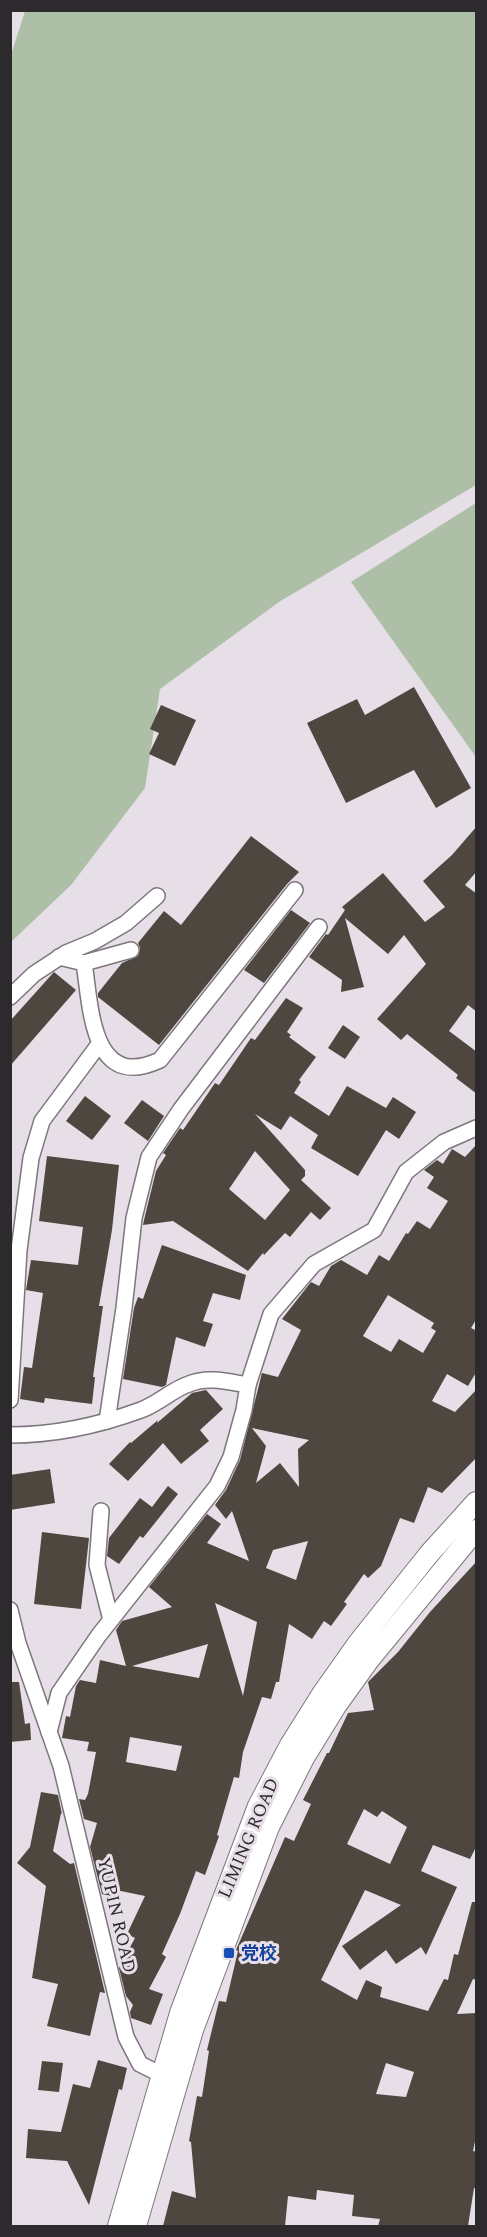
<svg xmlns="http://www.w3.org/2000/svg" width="487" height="2237" font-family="Spectral,'Noto Sans SC',serif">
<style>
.green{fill:#adbfa6}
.building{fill:#4d4740;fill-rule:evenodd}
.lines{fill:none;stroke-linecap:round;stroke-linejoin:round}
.minor-casing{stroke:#7d767d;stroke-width:18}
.tertiary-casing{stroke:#7d767d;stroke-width:22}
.minor{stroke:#fff;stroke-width:15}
.tertiary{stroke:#fff;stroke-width:20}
.transit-dot{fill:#1a4fb4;stroke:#e7dfe7;stroke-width:2}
.labels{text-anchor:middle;stroke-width:6;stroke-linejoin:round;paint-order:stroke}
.street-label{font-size:18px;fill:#2d2a2d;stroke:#e7dfe7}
.transit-label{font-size:18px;font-weight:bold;fill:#164399;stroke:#e7dfe7;text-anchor:start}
</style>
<rect width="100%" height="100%" fill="#e7dfe7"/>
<!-- green -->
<g class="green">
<path d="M 25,11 L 476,11 L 476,485 L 279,602 L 160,689 L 145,788 L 71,885 L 11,942 L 10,58 Z"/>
<path d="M 476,503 L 476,757 L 351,582 Z"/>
</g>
<!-- building -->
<g class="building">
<path d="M 414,687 L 471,788 L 436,808 L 414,770 L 346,803 L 307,723 L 357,699 L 365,715 Z"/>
<path d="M 161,705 L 196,720 L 175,766 L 149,754 L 159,733 L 150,729 Z"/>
<path d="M 477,826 L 477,871 L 465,885 L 477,894 L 477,1012 L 468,1005 L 449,1031 L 477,1052 L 477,1094 L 456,1078 L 458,1075 L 407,1034 L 401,1040 L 377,1019 L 426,964 L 404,935 L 388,954 L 345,918 L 364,987 L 341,992 L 342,980 L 309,957 L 326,934 L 328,935 L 345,910 L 342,907 L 383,873 L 425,922 L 445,907 L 423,881 L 452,855 Z"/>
<path d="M 251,836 L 299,872 L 287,884 L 159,1045 L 98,997 L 98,993 L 122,963 L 138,956 L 140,948 L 138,943 L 164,911 L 181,925 Z"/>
<path d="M 291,910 L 310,923 L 264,983 L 244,970 Z"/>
<path d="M 54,972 L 76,990 L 10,1066 L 10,1021 Z"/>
<path d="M 286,998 L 303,1008 L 287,1032 L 291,1035 L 289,1037 L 316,1057 L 299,1080 L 301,1082 L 294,1093 L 329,1116 L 347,1086 L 386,1108 L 393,1097 L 416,1112 L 399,1139 L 386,1130 L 358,1176 L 311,1148 L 318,1135 L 290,1116 L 281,1130 L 255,1114 L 305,1170 L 305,1176 L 301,1180 L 331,1208 L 320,1220 L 311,1212 L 290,1237 L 285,1233 L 264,1255 L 263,1253 L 248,1271 L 173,1221 L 143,1225 L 144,1220 L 156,1171 L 166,1155 L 163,1153 L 180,1128 L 183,1130 L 215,1083 L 219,1085 L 251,1038 L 255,1040 ZM 255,1151 L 290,1190 L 265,1220 L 229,1189 Z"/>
<path d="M 343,1025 L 360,1037 L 345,1059 L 328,1048 Z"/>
<path d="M 85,1096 L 111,1116 L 92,1140 L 66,1121 Z"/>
<path d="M 142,1100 L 164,1116 L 148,1141 L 124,1123 Z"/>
<path d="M 477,1144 L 477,1318 L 471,1328 L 477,1331 L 477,1371 L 468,1386 L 447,1374 L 432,1401 L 455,1412 L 477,1389 L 477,1457 L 442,1493 L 428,1487 L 414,1523 L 400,1518 L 381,1566 L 368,1578 L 364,1574 L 344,1602 L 347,1604 L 331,1626 L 324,1621 L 312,1639 L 289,1624 L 279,1682 L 276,1682 L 271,1699 L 262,1697 L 243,1752 L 239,1778 L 234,1777 L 217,1835 L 219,1836 L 205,1875 L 196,1871 L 180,1914 L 162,1954 L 166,1957 L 149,1989 L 163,1994 L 151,2025 L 131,2018 L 130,2012 L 133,2005 L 126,1996 L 119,1968 L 135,1938 L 127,1934 L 145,1896 L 116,1890 L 114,1897 L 102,1894 L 90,1847 L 97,1823 L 84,1819 L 79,1799 L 85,1800 L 88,1794 L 96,1752 L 87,1751 L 89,1742 L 62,1738 L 66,1716 L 70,1717 L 76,1686 L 80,1680 L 96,1683 L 100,1660 L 126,1666 L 116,1630 L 122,1621 L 172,1607 L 149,1587 L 207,1514 L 221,1524 L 207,1543 L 249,1561 L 232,1511 L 226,1519 L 215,1505 L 226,1490 L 240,1460 L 262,1373 L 278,1377 L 301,1330 L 282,1319 L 311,1282 L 319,1286 L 331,1266 L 341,1260 L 367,1275 L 379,1255 L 389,1261 L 406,1233 L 408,1234 L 417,1221 L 430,1229 L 448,1201 L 427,1188 L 434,1177 L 424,1170 L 437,1160 L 443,1164 L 452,1149 L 465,1157 ZM 388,1295 L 434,1323 L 431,1328 L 436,1331 L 423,1353 L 399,1339 L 391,1352 L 363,1336 ZM 252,1428 L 309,1440 L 298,1449 L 299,1487 L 280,1463 L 256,1483 L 266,1446 ZM 308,1541 L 296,1580 L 266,1568 L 273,1550 ZM 215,1603 L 257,1622 L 243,1696 ZM 208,1644 L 199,1678 L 132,1666 ZM 130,1737 L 182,1746 L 176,1771 L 126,1762 Z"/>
<path d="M 47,1156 L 119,1165 L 112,1230 L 99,1306 L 103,1306 L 93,1377 L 95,1377 L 92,1404 L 45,1398 L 44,1403 L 20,1399 L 24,1367 L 32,1368 L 43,1293 L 26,1290 L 31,1260 L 78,1265 L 83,1227 L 39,1221 Z"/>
<path d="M 162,1245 L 246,1275 L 240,1300 L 213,1293 L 203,1321 L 213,1324 L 205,1347 L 176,1337 L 166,1385 L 162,1387 L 123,1379 L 134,1308 L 138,1297 L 143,1299 Z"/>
<path d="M 206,1390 L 223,1409 L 200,1430 L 209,1441 L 181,1464 L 163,1443 L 128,1481 L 109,1464 L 130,1442 L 131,1443 L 158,1420 L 157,1423 L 192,1393 Z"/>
<path d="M 50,1469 L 55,1503 L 10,1510 L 10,1475 Z"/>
<path d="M 168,1486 L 178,1494 L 143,1538 L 140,1536 L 119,1564 L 107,1556 L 109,1538 L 140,1498 L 152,1507 Z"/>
<path d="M 42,1532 L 89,1538 L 81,1609 L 34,1604 Z"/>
<path d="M 477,1561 L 477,1845 L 470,1859 L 433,1845 L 421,1871 L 457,1887 L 426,1955 L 421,1947 L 396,1964 L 386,1950 L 360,1970 L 342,1946 L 401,1905 L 365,1890 L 321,1980 L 357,2000 L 366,1980 L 382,1987 L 380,1997 L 428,2011 L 444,1979 L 448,1980 L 454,1954 L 458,1955 L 472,1902 L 477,1902 L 477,1980 L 473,1979 L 457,2014 L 477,2013 L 477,2132 L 473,2151 L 477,2152 L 477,2189 L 474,2188 L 468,2226 L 378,2226 L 380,2219 L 352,2216 L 354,2195 L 317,2190 L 316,2200 L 288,2196 L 285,2226 L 163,2226 L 172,2191 L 196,2198 L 191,2142 L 189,2141 L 197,2096 L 202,2097 L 209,2051 L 207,2050 L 219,2001 L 226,2002 L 238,1951 L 236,1950 L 285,1837 L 294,1841 L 311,1804 L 303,1800 L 327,1753 L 329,1753 L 348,1713 L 374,1710 L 368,1682 L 398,1652 L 430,1612 ZM 364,1809 L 377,1817 L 382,1811 L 407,1827 L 390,1864 L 347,1844 ZM 386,2063 L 414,2072 L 406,2097 L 376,2094 Z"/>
<path d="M 10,1682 L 19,1682 L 25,1724 L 30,1723 L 31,1740 L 10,1742 Z"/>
<path d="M 41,1792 L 58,1795 L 62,1814 L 61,1813 L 53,1851 L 70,1864 L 74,1863 L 105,1993 L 100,1992 L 90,2036 L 47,2026 L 58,1984 L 32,1978 L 46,1886 L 17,1863 L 30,1847 Z"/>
<path d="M 98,2060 L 127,2068 L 122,2090 L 119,2089 L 89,2205 L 67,2161 L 26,2158 L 28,2129 L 61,2132 L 73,2084 L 90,2088 Z"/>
<path d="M 42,2061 L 63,2063 L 59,2092 L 38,2090 Z"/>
</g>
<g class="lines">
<!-- minor casing -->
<g class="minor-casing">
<g id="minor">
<path d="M 59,957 L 84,963 C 91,1007 91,1092 160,1060 L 295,890"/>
<path d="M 84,963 L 131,950"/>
<path d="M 10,997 L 34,974 L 66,953 L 95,941 L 126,923 L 157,896"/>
<path d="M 248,1385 L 271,1314 L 314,1264 L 374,1230 L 406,1172 L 444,1142 L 476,1128"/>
<path d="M 10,1400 L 19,1250 L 31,1158 L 42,1121 L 100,1043"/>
<path d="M 107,1421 L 124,1308 L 134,1218 L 149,1157 L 181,1109 L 319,927"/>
<path d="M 10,1435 C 54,1435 100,1425 141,1410 C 158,1404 173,1389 189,1384 C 208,1376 229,1382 248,1385 L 244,1410 L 231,1457 L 217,1486 L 99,1635 L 59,1693 L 49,1732"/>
<path d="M 101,1511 L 97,1565 L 111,1620"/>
<path d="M 10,1610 L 18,1643 L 61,1766 L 126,2037 L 140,2064 L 170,2079"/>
</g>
</g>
<!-- tertiary casing -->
<g class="tertiary-casing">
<g id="tertiary">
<path d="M 118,2226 L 180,2013 L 258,1806 L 290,1745 L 322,1694 L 358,1643 L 429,1554 L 476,1502"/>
<path d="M 136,2226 L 193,2030 L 269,1827 L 304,1758 L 336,1706 L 369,1660 L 476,1530"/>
</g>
</g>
<!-- minor -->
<use href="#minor" class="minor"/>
<!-- tertiary -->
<use href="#tertiary" class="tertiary"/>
</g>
<!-- markers -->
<rect class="transit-dot" x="223" y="1947" width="12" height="12" rx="3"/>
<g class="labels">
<!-- street labels -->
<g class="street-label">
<text transform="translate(248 1838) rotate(-67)" y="6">LIMING ROAD</text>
<text transform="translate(117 1915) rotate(77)" y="6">YUPIN ROAD</text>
</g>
<!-- transit labels -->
<g class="transit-label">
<text x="241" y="1959">党校</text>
</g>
</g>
<!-- border -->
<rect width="487" height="2237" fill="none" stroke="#2d2a2d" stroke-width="24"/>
</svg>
